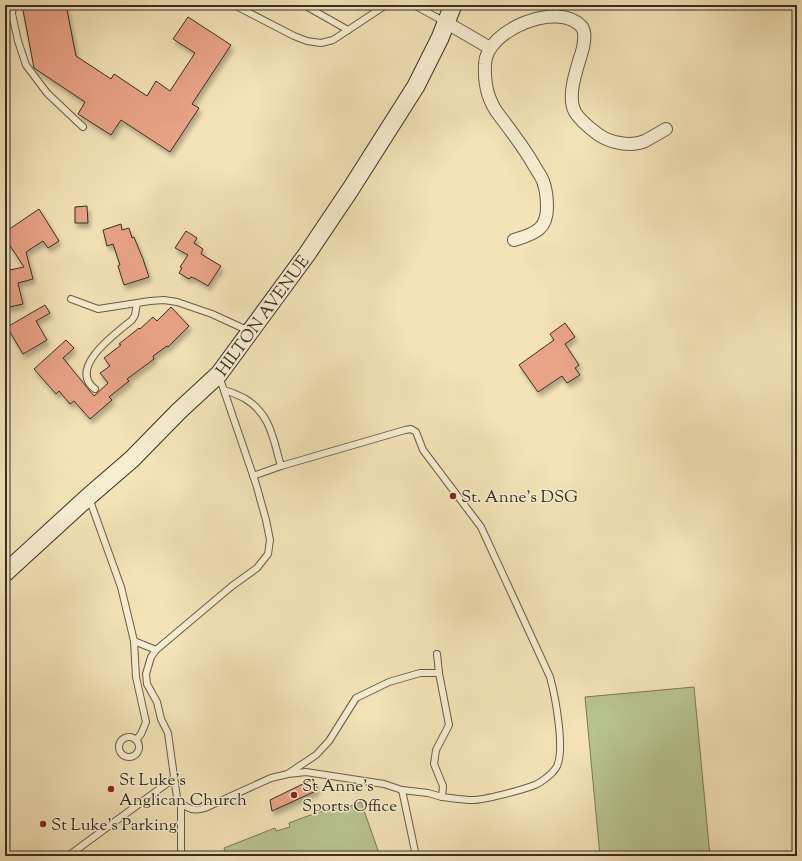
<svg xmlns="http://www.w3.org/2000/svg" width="802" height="861" font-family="'Sorts Mill Goudy',serif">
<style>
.green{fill:#b8c490;stroke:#78795a}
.building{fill:#e9a387;stroke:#392e24;filter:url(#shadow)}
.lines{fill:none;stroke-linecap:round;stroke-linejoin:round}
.lane-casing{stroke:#685b49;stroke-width:8}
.street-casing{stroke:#685b49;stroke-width:14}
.secondary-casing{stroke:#392e24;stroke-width:19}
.lane{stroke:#f7edd0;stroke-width:6}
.street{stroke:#f7edd0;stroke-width:12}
.secondary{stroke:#f7edd0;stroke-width:17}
.poi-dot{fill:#8f2418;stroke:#f7edd0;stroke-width:1.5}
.labels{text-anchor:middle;stroke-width:3;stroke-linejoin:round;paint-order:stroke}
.street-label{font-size:17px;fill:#392e24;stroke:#f7edd0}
.poi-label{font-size:17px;fill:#392e24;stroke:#f7edd0;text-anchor:start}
</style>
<defs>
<filter id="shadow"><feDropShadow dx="2.5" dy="4.5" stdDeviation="2" flood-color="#0004"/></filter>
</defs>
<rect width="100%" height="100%" fill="#f3e3b7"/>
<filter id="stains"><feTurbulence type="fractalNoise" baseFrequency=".005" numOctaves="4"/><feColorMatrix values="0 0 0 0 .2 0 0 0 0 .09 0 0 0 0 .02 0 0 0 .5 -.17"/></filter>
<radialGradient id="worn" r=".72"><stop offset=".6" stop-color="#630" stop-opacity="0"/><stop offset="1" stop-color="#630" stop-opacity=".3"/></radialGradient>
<!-- green -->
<g class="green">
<path d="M 694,687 L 710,856 L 600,856 L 585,697 Z"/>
<path d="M 361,802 L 380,856 L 227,856 L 224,848 L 275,828 L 276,831 L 290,827 L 289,823 L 340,804 L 342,809 Z"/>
</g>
<!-- building -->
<g class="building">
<path d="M 22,5 L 66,5 L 76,56 L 111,79 L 114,74 L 147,96 L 156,81 L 170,91 L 195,53 L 173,39 L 188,17 L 231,45 L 192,104 L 199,108 L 170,152 L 121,120 L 111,135 L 78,114 L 85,102 L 34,68 Z"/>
<path d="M 87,206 L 88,223 L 75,223 L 75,207 Z"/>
<path d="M 39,209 L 59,241 L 48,248 L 43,241 L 26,252 L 33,279 L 18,283 L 23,304 L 5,308 L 5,271 L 24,267 L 5,238 L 5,232 Z"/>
<path d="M 121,224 L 122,230 L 129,228 L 132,238 L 134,237 L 143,259 L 149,277 L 124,285 L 118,266 L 120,265 L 113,244 L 107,246 L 103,230 Z"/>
<path d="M 186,231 L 197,238 L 194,243 L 203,249 L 201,254 L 221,266 L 208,286 L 196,279 L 191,277 L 189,279 L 179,273 L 182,268 L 180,267 L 188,255 L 175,248 Z"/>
<path d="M 45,305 L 50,313 L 36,321 L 47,340 L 23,354 L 7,327 Z"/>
<path d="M 171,307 L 189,326 L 168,347 L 167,346 L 153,356 L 154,359 L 127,379 L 129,381 L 109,397 L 112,400 L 90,419 L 74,401 L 70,404 L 59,391 L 56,394 L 34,369 L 66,340 L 74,348 L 63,358 L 94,396 L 108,383 L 100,373 L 110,366 L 104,358 L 121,345 L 119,344 L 139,328 L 140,329 L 153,317 L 157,321 Z"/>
<path d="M 565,323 L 575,337 L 565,344 L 579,365 L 575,368 L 580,375 L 567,383 L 562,376 L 538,392 L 519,365 L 554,340 L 550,334 Z"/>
<path d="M 313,779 L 318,790 L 272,811 L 270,800 Z"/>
</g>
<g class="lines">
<!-- lane casing -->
<g class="lane-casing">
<g id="lane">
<path d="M 13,5 L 12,14 L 18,41 L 26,65 L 47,93 L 83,127"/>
<path d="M 234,5 L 294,36 L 307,41 L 321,43 L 333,40 L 386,5"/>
<path d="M 304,5 L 348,30"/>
<path d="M 414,5 L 445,22"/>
<path d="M 71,299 L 98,309 L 150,301 L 164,300 L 177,302 L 212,314 L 249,331"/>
<path d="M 95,389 C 67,368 116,333 132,320 L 135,315 L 137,303"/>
<path d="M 224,390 C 231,392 238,395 244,398 C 271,414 273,439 281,466"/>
<path d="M 253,476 L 281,466 L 405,430 L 411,429 L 416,432 L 423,450 L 481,527 L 550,677 C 555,695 566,752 556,768 C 552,774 542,782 535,785 C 522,790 485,800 472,800 C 462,800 452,798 442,797"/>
<path d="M 89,498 L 121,587 L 134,641 L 136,677 L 146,722 L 141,734 L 136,740"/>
<path d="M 134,641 L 156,650 L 151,657 L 146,674 L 147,684 L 157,702 L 161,719 L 168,733 L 177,798 C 184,808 193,812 205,808 L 271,778 L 288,774 L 306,772 L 384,784 L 402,790 L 428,793 L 442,797 L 443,786 L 434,764 L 436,750 L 449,725 L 439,673 L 437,654"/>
<path d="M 156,650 L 232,586 L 257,568 L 268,554 L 270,540 L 266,520 L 256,484 L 219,376"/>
<circle cx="129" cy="747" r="10"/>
<path d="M 289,773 L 316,755 L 329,741 L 356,698 L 389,682 L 420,673 L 439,673"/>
<path d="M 402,790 L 416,856"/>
<path d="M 181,803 L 181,856"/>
<path d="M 68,856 L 173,779"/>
</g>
</g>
<!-- street casing -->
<g class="street-casing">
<g id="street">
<path d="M 447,23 L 490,48"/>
<path d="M 514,240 C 523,237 532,235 539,229 C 545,224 547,215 547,207 C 547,199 546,189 543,181 C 541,176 538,172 535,167 C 525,149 512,132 499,115 C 488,101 484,82 485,64 C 486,30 558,0 582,27 C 586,33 584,42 583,48 C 578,66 566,95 575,112 C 581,122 591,129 599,135 C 611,143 631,147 645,141 C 652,137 659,133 666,129"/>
</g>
</g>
<!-- secondary casing -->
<g class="secondary-casing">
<g id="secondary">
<path id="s1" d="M 5,573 L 88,497 L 132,459 L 179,411 L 219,374 L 307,254 L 350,190 L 416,86 L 440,38 L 453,5"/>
</g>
</g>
<!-- lane -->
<use href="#lane" class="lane"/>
<!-- street -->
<use href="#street" class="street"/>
<!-- secondary -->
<use href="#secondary" class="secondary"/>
</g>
<!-- markers -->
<g class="poi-dot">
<circle cx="453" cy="496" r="4"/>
<circle cx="111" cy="789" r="4"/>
<circle cx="294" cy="795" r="4"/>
<circle cx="43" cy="824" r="4"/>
</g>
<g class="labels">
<!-- street labels -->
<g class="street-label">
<text dy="6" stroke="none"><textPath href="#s1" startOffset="365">HILTON AVENUE</textPath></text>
</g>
<!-- poi labels -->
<g class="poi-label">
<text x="461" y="502">St. Anne's DSG</text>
<text x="119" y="785">St Luke's<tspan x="119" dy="20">Anglican Church</tspan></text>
<text x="302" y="791">St Anne's<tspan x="302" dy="20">Sports Office</tspan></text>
<text x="51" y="830">St Luke's Parking</text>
</g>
</g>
<!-- margin -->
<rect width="802" height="861" fill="none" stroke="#f3e3b7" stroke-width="20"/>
<rect x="6" y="6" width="790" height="849" fill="none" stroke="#392e24" stroke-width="2"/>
<rect x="10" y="10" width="782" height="841" fill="none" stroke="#392e24"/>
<rect width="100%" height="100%" filter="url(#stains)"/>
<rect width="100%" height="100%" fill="url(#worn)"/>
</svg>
